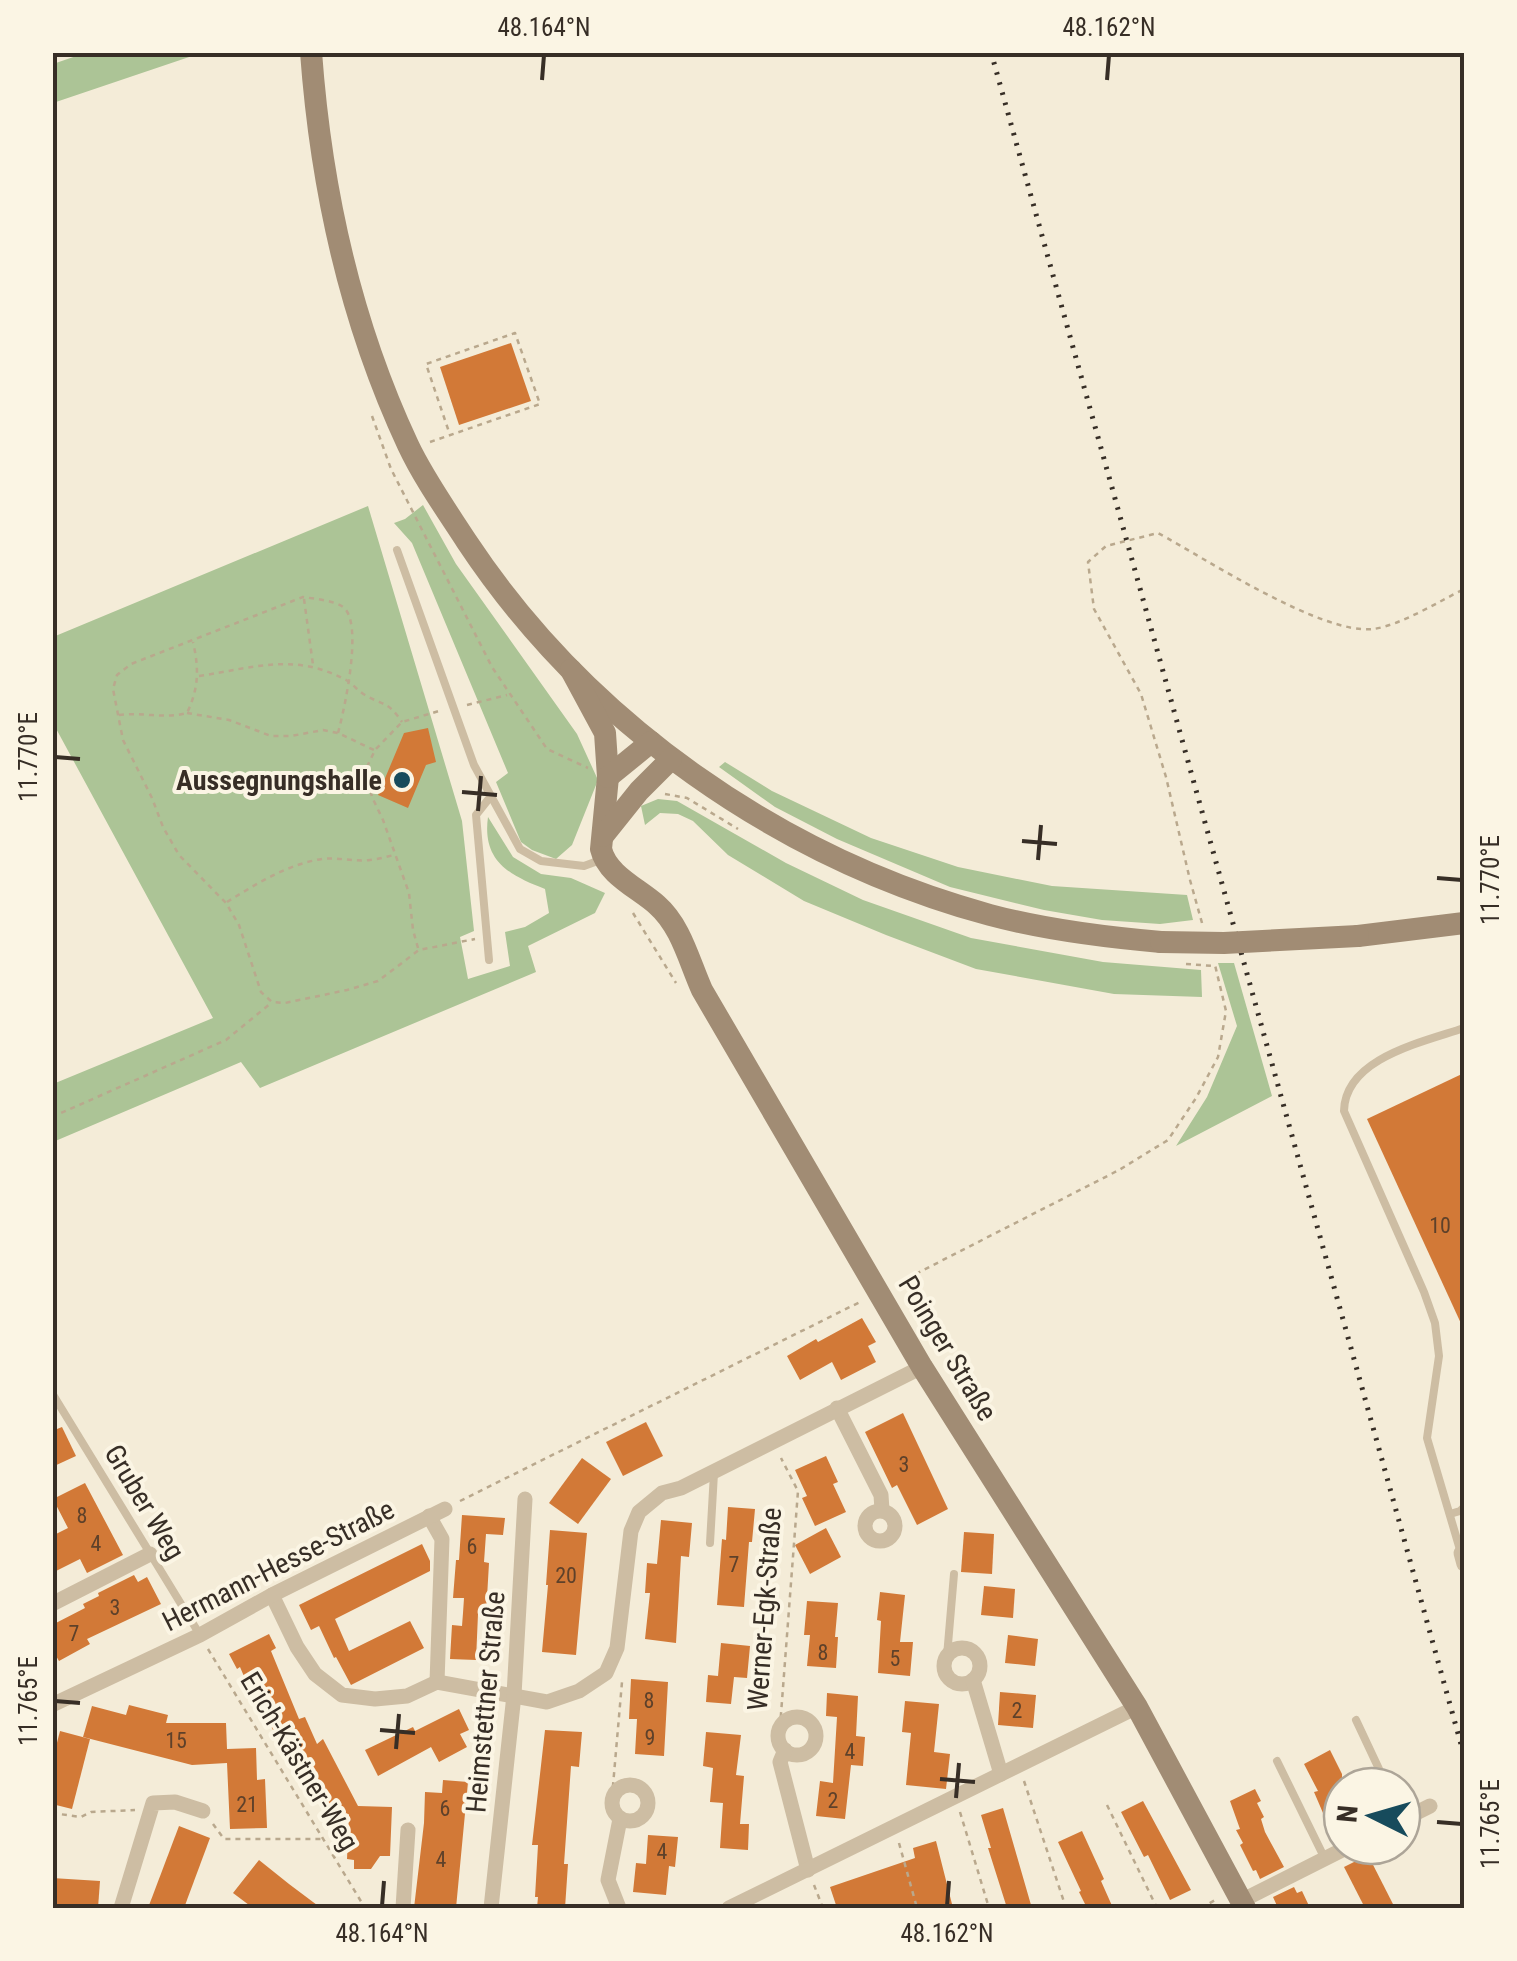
<svg xmlns="http://www.w3.org/2000/svg" width="1517" height="1961" font-family="'Roboto Condensed',sans-serif">
<style>
.green{fill:#acc496}
.building{fill:#d27937}
.lines{fill:none;stroke-linecap:round;stroke-linejoin:round}
.path{stroke:#b9a88d;stroke-width:2.5;stroke-dasharray:5 5;stroke-linecap:butt}
.lane{stroke:#cdbda3;stroke-width:8}
.street{stroke:#cdbda3;stroke-width:15}
.secondary{stroke:#a18c74;stroke-width:22}
.rail{stroke:#372e26;stroke-width:5;stroke-dasharray:2.5 8;stroke-linecap:butt}
.secondary-bridge{stroke:#a18c74;stroke-width:22}
.ticks{fill:none;stroke:#372e26;stroke-width:4}
.poi-dot{fill:#174b5c;stroke:#fbf5e4;stroke-width:4}
.labels{text-anchor:middle;stroke-width:8;stroke-linejoin:round;paint-order:stroke}
.number-label{font-size:22px;fill:#5e412a}
.poi-label{font-size:28px;font-weight:bold;fill:#372e26;stroke:#fbf5e4;text-anchor:end}
.street-label{font-size:28px;fill:#372e26;stroke:#fbf5e4}
.neatline{fill:none;stroke:#372e26;stroke-width:4}
.ticks-label{font-size:25px;text-anchor:middle;fill:#372e26}
</style>
<rect width="100%" height="100%" fill="#f4ecd8"/>
<!-- green -->
<g class="green">
<path d="M 85,53 L 85,52 L 201,53 L 53,103 L 53,64 Z"/>
<path d="M 423,505 L 456,564 L 577,734 L 598,780 L 572,845 L 556,859 L 532,850 L 521,842 L 496,782 L 508,773 L 412,543 L 394,523 L 405,519 Z"/>
<path d="M 368,506 L 462,821 L 474,931 L 460,937 L 468,979 L 510,966 L 505,932 L 525,927 L 549,913 L 545,889 C 508,875 482,860 488,817 L 513,857 L 541,874 L 571,878 L 605,893 L 595,913 L 528,946 L 536,972 L 260,1088 L 241,1062 L 53,1142 L 53,1084 L 213,1018 L 53,723 L 53,637 Z"/>
<path d="M 725,762 L 772,791 L 871,838 L 958,867 L 1052,886 L 1187,895 L 1193,920 L 1160,924 L 1102,920 L 1044,910 L 950,887 L 837,839 L 775,807 L 719,767 Z"/>
<path d="M 658,799 L 677,801 L 786,863 L 863,900 L 971,938 L 1103,962 L 1201,970 L 1202,997 L 1114,994 L 976,969 L 886,935 L 804,901 L 728,855 L 693,821 L 678,814 L 660,813 L 645,825 L 641,806 Z"/>
<path d="M 1218,963 L 1234,963 L 1272,1096 L 1176,1146 L 1207,1097 L 1237,1026 Z"/>
</g>
<!-- building -->
<g class="building">
<path d="M 511,343 L 531,401 L 459,425 L 440,367 Z"/>
<path d="M 428,728 L 436,762 L 426,765 L 408,808 L 378,795 L 404,733 Z"/>
<path d="M 1464,1073 L 1464,1330 L 1367,1119 Z"/>
<path d="M 862,1318 L 876,1342 L 868,1346 L 876,1362 L 841,1380 L 832,1362 L 800,1380 L 787,1356 L 816,1339 L 818,1342 Z"/>
<path d="M 903,1413 L 948,1509 L 917,1525 L 897,1485 L 892,1488 L 865,1432 Z"/>
<path d="M 646,1422 L 663,1456 L 623,1476 L 606,1442 Z"/>
<path d="M 62,1427 L 76,1456 L 52,1467 L 52,1431 Z"/>
<path d="M 826,1456 L 838,1482 L 833,1484 L 846,1512 L 815,1526 L 802,1498 L 807,1496 L 795,1470 Z"/>
<path d="M 582,1458 L 611,1479 L 578,1524 L 549,1503 Z"/>
<path d="M 85,1483 L 123,1555 L 87,1573 L 80,1559 L 52,1573 L 52,1536 L 68,1528 L 53,1499 Z"/>
<path d="M 728,1507 L 755,1509 L 752,1542 L 749,1542 L 744,1607 L 717,1605 L 722,1539 L 726,1540 Z"/>
<path d="M 462,1515 L 505,1518 L 503,1535 L 486,1534 L 484,1562 L 489,1563 L 486,1615 L 478,1614 L 476,1660 L 450,1659 L 452,1625 L 462,1626 L 463,1613 L 464,1598 L 453,1598 L 456,1560 L 459,1560 Z"/>
<path d="M 661,1520 L 692,1523 L 689,1557 L 681,1556 L 676,1643 L 645,1639 L 650,1593 L 645,1593 L 647,1563 L 657,1564 Z"/>
<path d="M 826,1528 L 841,1557 L 810,1574 L 795,1545 Z"/>
<path d="M 550,1530 L 587,1533 L 576,1655 L 542,1652 L 548,1585 L 546,1585 Z"/>
<path d="M 964,1532 L 994,1534 L 992,1574 L 961,1572 Z"/>
<path d="M 422,1544 L 430,1561 L 430,1571 L 335,1619 L 349,1651 L 410,1621 L 424,1648 L 351,1685 L 336,1657 L 334,1658 L 319,1626 L 311,1630 L 299,1605 Z"/>
<path d="M 134,1575 L 138,1582 L 147,1577 L 161,1604 L 87,1639 L 90,1644 L 59,1661 L 52,1649 L 52,1625 L 85,1608 L 83,1604 L 99,1596 L 98,1593 Z"/>
<path d="M 984,1586 L 1015,1589 L 1013,1618 L 981,1615 Z"/>
<path d="M 880,1592 L 905,1595 L 900,1642 L 913,1642 L 910,1676 L 878,1673 L 881,1621 L 877,1620 Z"/>
<path d="M 807,1601 L 838,1603 L 835,1637 L 838,1637 L 836,1668 L 807,1666 L 810,1635 L 804,1635 Z"/>
<path d="M 269,1634 L 276,1648 L 271,1651 L 299,1719 L 305,1717 L 317,1744 L 323,1739 L 358,1806 L 392,1807 L 390,1856 L 380,1856 L 371,1869 L 354,1869 L 354,1860 L 347,1859 L 349,1814 L 331,1823 L 296,1754 L 292,1756 L 280,1729 L 274,1732 L 255,1694 L 252,1695 L 240,1667 L 237,1669 L 229,1654 Z"/>
<path d="M 1008,1635 L 1038,1639 L 1035,1666 L 1005,1663 Z"/>
<path d="M 721,1643 L 750,1646 L 747,1678 L 734,1677 L 731,1704 L 706,1702 L 708,1675 L 718,1676 Z"/>
<path d="M 631,1679 L 668,1682 L 664,1756 L 635,1754 L 637,1719 L 629,1719 Z"/>
<path d="M 1000,1692 L 1036,1695 L 1033,1728 L 998,1725 Z"/>
<path d="M 827,1693 L 858,1696 L 856,1736 L 865,1737 L 863,1766 L 851,1765 L 845,1819 L 816,1816 L 820,1781 L 833,1783 L 837,1717 L 826,1716 Z"/>
<path d="M 905,1701 L 939,1704 L 934,1752 L 950,1754 L 946,1789 L 906,1785 L 911,1733 L 902,1732 Z"/>
<path d="M 129,1705 L 168,1715 L 166,1723 L 226,1723 L 227,1749 L 256,1748 L 257,1780 L 265,1779 L 267,1828 L 230,1829 L 227,1763 L 192,1765 L 83,1737 L 92,1706 L 126,1715 Z"/>
<path d="M 459,1709 L 469,1730 L 460,1734 L 467,1747 L 439,1762 L 431,1747 L 378,1776 L 365,1750 L 413,1727 L 415,1731 Z"/>
<path d="M 545,1730 L 582,1732 L 579,1767 L 571,1766 L 564,1864 L 568,1864 L 565,1908 L 537,1908 L 538,1897 L 535,1897 L 538,1845 L 532,1845 Z"/>
<path d="M 60,1731 L 90,1739 L 72,1809 L 52,1804 L 52,1762 Z"/>
<path d="M 706,1732 L 741,1735 L 736,1775 L 744,1776 L 740,1824 L 749,1824 L 748,1850 L 720,1848 L 723,1803 L 710,1802 L 713,1768 L 703,1766 Z"/>
<path d="M 1330,1750 L 1342,1774 L 1342,1837 L 1335,1841 L 1314,1792 L 1318,1791 L 1304,1764 Z"/>
<path d="M 443,1780 L 468,1782 L 456,1908 L 414,1908 L 424,1823 L 425,1792 L 442,1793 Z"/>
<path d="M 1255,1789 L 1261,1801 L 1257,1803 L 1264,1817 L 1261,1819 L 1265,1832 L 1284,1867 L 1260,1879 L 1256,1870 L 1253,1871 L 1240,1845 L 1243,1843 L 1236,1830 L 1240,1829 L 1230,1801 Z"/>
<path d="M 1143,1801 L 1191,1890 L 1170,1900 L 1148,1855 L 1144,1857 L 1121,1812 Z"/>
<path d="M 1003,1808 L 1031,1905 L 1028,1906 L 1028,1908 L 1007,1908 L 988,1848 L 991,1848 L 981,1815 Z"/>
<path d="M 179,1826 L 210,1838 L 184,1908 L 148,1908 Z"/>
<path d="M 1082,1831 L 1104,1879 L 1101,1881 L 1113,1908 L 1087,1908 L 1079,1892 L 1081,1891 L 1058,1842 Z"/>
<path d="M 648,1835 L 678,1837 L 675,1867 L 669,1866 L 666,1895 L 633,1892 L 636,1863 L 646,1864 Z"/>
<path d="M 936,1841 L 953,1908 L 837,1908 L 830,1887 L 915,1858 L 913,1848 Z"/>
<path d="M 1368,1855 L 1395,1908 L 1365,1908 L 1344,1867 Z"/>
<path d="M 259,1860 L 289,1884 L 321,1908 L 253,1908 L 233,1893 Z"/>
<path d="M 52,1878 L 100,1881 L 98,1908 L 54,1908 Z"/>
<path d="M 1294,1887 L 1297,1893 L 1302,1891 L 1310,1908 L 1278,1908 L 1273,1897 Z"/>
</g>
<g class="lines">
<!-- path -->
<g class="path">
<path d="M 372,416 L 391,469 L 492,667 L 547,749 L 588,768"/>
<path d="M 430,442 L 540,404 L 515,333 L 426,364 L 450,435"/>
<path d="M 304,599 L 313,665"/>
<path d="M 199,676 C 253,668 294,652 346,680 C 353,684 358,691 365,695 C 384,706 388,701 402,722"/>
<path d="M 467,705 L 507,695"/>
<path d="M 187,713 L 229,720 L 271,736 L 291,736 L 323,730 L 338,733 L 374,750"/>
<path d="M 119,715 C 141,712 165,719 187,713 C 199,688 199,668 193,642"/>
<path d="M 338,733 C 344,711 364,622 343,607 C 333,600 315,599 303,597 L 131,664 L 117,675 L 113,689 L 123,740 L 152,798 L 163,827 L 179,855 L 226,903 L 239,925 L 261,992 L 272,1002 L 285,1003 L 347,990 L 378,981 L 419,950 L 475,939"/>
<path d="M 665,794 L 687,798 L 738,829"/>
<path d="M 227,902 C 256,884 288,864 322,859 C 338,857 354,862 370,860 C 378,859 386,857 394,855"/>
<path d="M 633,913 L 676,983"/>
<path d="M 1202,923 L 1190,880 L 1166,777 L 1141,694 L 1094,609 L 1088,562 L 1106,546 L 1158,533 C 1206,559 1322,635 1373,629 C 1399,626 1440,601 1464,589"/>
<path d="M 418,948 L 413,930 L 409,893 L 383,820 L 372,797 L 366,769 L 375,750 L 402,722 L 439,711"/>
<path d="M 1186,964 L 1213,966"/>
<path d="M 52,1117 L 226,1040 L 271,1003"/>
<path d="M 898,1283 L 1119,1170 L 1168,1140 L 1196,1098 L 1218,1057 L 1226,1011 L 1215,965"/>
<path d="M 460,1501 L 860,1302"/>
<path d="M 208,1649 L 365,1908"/>
<path d="M 780,1727 L 798,1491 L 781,1458"/>
<path d="M 1024,1781 L 1066,1908"/>
<path d="M 612,1797 L 622,1682 L 618,1680"/>
<path d="M 1107,1805 L 1157,1908"/>
<path d="M 960,1812 L 989,1908"/>
<path d="M 52,1813 L 81,1817 L 91,1812 L 135,1810"/>
<path d="M 213,1824 L 224,1839 L 322,1839"/>
<path d="M 899,1843 L 917,1908"/>
<path d="M 814,1885 L 823,1908"/>
<path d="M 1201,1908 L 1217,1899"/>
</g>
<!-- lane -->
<g class="lane">
<path d="M 397,550 L 474,765 L 520,849 L 541,861 L 584,866 L 603,859"/>
<path d="M 489,960 L 476,815 L 491,796"/>
<path d="M 52,1393 L 200,1635"/>
<path d="M 1450,1514 L 1460,1511 L 1464,1507"/>
<path d="M 710,1543 L 714,1473"/>
<path d="M 1461,1553 L 1427,1438 L 1439,1356 L 1435,1323 L 1424,1292 L 1344,1111 C 1345,1058 1423,1042 1464,1028"/>
<path d="M 947,1656 L 954,1574"/>
<path d="M 1356,1720 L 1387,1786"/>
<path d="M 1277,1761 L 1325,1859"/>
</g>
<!-- street -->
<g class="street">
<path d="M 837,1408 L 881,1495 L 882,1510"/>
<circle cx="880" cy="1526" r="15"/>
<path d="M 429,1516 L 442,1539 L 437,1682"/>
<path d="M 1464,1552 L 1461,1553 L 1464,1564"/>
<path d="M 272,1595 L 297,1647 L 315,1674 L 342,1695 L 375,1699 L 407,1696 L 437,1682 L 547,1702 L 579,1691 L 606,1673 L 617,1648 L 631,1531 L 639,1512 L 662,1493 L 681,1488 L 922,1367"/>
<path d="M 52,1604 L 150,1554"/>
<circle cx="962" cy="1666" r="18"/>
<path d="M 973,1680 L 1001,1774"/>
<path d="M 52,1705 L 200,1635 L 272,1595 L 445,1509"/>
<circle cx="797" cy="1736" r="19"/>
<path d="M 785,1750 L 780,1762 L 808,1870"/>
<circle cx="630" cy="1803" r="18"/>
<path d="M 1402,1820 L 1430,1806"/>
<path d="M 1241,1901 L 1350,1846"/>
<path d="M 121,1908 L 153,1803 L 175,1802 L 203,1811"/>
<path d="M 403,1908 L 408,1830"/>
<path d="M 491,1908 L 514,1695 L 525,1499"/>
<path d="M 619,1908 L 608,1880 L 620,1819"/>
<path d="M 729,1908 L 1137,1707"/>
</g>
<!-- secondary -->
<g class="secondary">
<path d="M 311,52 C 321,189 350,321 408,445 C 424,479 447,511 467,542 C 587,723 780,858 990,915 C 1046,930 1103,937 1161,942"/>
<path d="M 571,670 L 605,733 L 608,777 L 601,849 C 607,875 638,888 657,905 C 681,926 689,961 702,990 L 922,1367 L 1137,1707 L 1245,1908"/>
<path d="M 608,777 L 651,742"/>
<path d="M 603,836 L 639,791 L 671,759"/>
<path d="M 1358,936 L 1464,923"/>
</g>
<!-- rail -->
<path class="rail" d="M 991,52 L 1464,1755"/>
<!-- secondary-bridge -->
<path class="secondary-bridge" d="M 1161,942 L 1224,943 L 1358,936"/>
</g>
<!-- ticks -->
<path class="ticks" d="M 542,80 L 544,55M 1107,80 L 1109,55M 55,757 L 80,759M 462,792 L 497,795M 478,811 L 481,776M 1022,841 L 1057,844M 1038,860 L 1041,825M 1437,878 L 1462,880M 55,1701 L 80,1703M 380,1730 L 415,1733M 396,1749 L 399,1714M 940,1779 L 975,1782M 956,1798 L 959,1763M 1437,1822 L 1462,1824M 382,1906 L 384,1881M 947,1906 L 949,1881"/>
<!-- markers -->
<circle class="poi-dot" cx="402" cy="780" r="10"/>
<g class="labels">
<!-- number labels -->
<g class="number-label">
<text x="1440" y="1233">10</text>
<text x="904" y="1472">3</text>
<text x="82" y="1523">8</text>
<text x="96" y="1551">4</text>
<text x="472" y="1554">6</text>
<text x="734" y="1572">7</text>
<text x="566" y="1583">20</text>
<text x="115" y="1615">3</text>
<text x="74" y="1641">7</text>
<text x="823" y="1660">8</text>
<text x="895" y="1666">5</text>
<text x="649" y="1708">8</text>
<text x="1017" y="1718">2</text>
<text x="650" y="1745">9</text>
<text x="176" y="1748">15</text>
<text x="850" y="1759">4</text>
<text x="833" y="1808">2</text>
<text x="247" y="1812">21</text>
<text x="445" y="1816">6</text>
<text x="662" y="1859">4</text>
<text x="441" y="1867">4</text>
</g>
<!-- poi labels -->
<g class="poi-label">
<text x="382" y="790">Aussegnungshalle</text>
</g>
<!-- street labels -->
<g class="street-label">
<text transform="translate(948 1348) rotate(59)" y="10">Poinger Straße</text>
<text transform="translate(145 1502) rotate(59)" y="10">Gruber Weg</text>
<text transform="translate(278 1565) rotate(-27)" y="10">Hermann-Hesse-Straße</text>
<text transform="translate(764 1609) rotate(-86)" y="10">Werner-Egk-Straße</text>
<text transform="translate(485 1702) rotate(-85)" y="10">Heimstettner Straße</text>
<text transform="translate(300 1761) rotate(59)" y="10">Erich-Kästner-Weg</text>
</g>
</g>
<!-- border -->
<rect width="1517" height="1961" fill="none" stroke="#fbf5e4" stroke-width="110"/>
<!-- north arrow -->
<g transform="translate(1372 1816) rotate(275)"><circle r="48" fill="#fbf5e4" stroke="#ada598" stroke-width="2.5"/>
<path d="M0-8L18 38L0 25L-18 38Z" fill="#174b5c"/>
<text y="-15" font-size="28" font-weight="bold" text-anchor="middle" fill="#372e26">N</text>
</g>
<rect x="55" y="55" width="1407" height="1851" class="neatline"/>
<g class="ticks-label">
<text x="544" y="36">48.164°N</text>
<text x="1109" y="36">48.162°N</text>
<text transform="translate(28 757) rotate(-90)" y="9">11.770°E</text>
<text transform="translate(1490 880) rotate(-90)" y="9">11.770°E</text>
<text transform="translate(28 1701) rotate(-90)" y="9">11.765°E</text>
<text transform="translate(1490 1824) rotate(-90)" y="9">11.765°E</text>
<text x="382" y="1942">48.164°N</text>
<text x="947" y="1942">48.162°N</text>
</g>
</svg>
